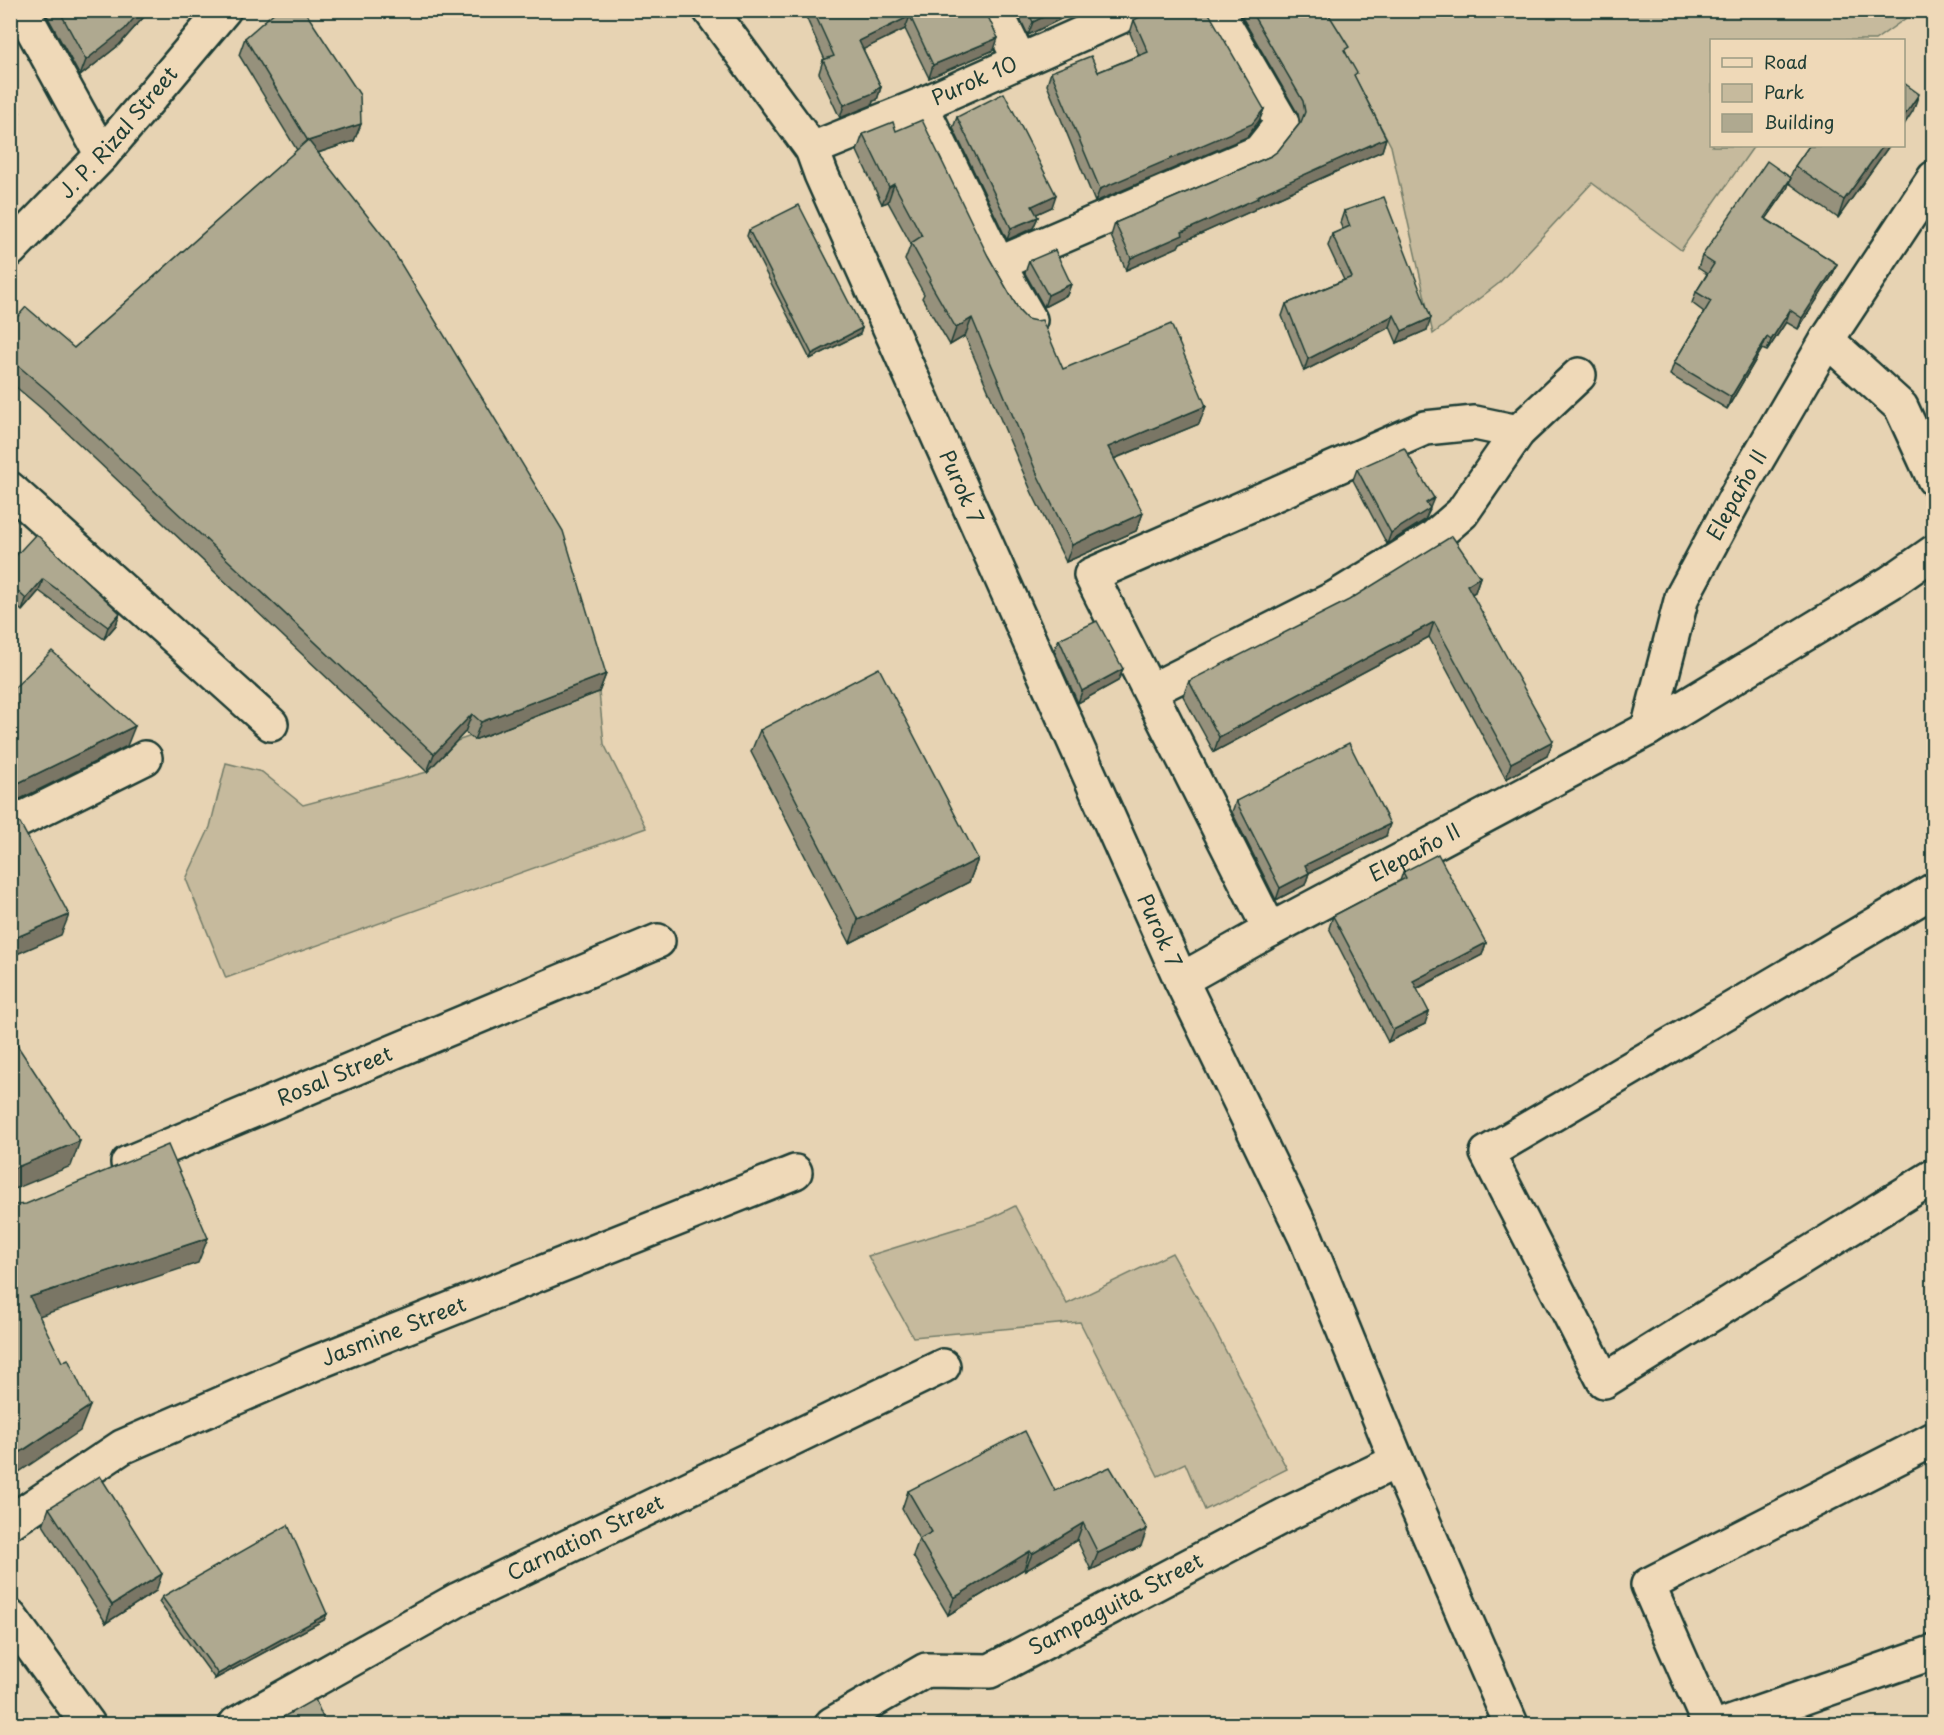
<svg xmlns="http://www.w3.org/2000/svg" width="1944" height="1735" font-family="'Playpen Sans',sans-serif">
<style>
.green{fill:#c6ba9d;stroke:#727c68;stroke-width:1.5}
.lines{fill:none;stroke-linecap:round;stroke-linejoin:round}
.minor-casing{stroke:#1f3d34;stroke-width:38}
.major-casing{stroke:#1f3d34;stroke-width:38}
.minor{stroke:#efd9b8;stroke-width:33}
.major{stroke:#efd9b8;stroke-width:33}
.wall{fill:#96917c;stroke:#1f3d34;stroke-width:1.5}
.shaded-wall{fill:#7a7665;stroke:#1f3d34;stroke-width:1.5}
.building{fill:#afa990;stroke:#1f3d34;stroke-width:1.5}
.labels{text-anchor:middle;stroke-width:5;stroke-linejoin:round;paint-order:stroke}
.street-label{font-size:21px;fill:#1f3d34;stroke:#efd9b8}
</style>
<rect width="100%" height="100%" fill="#e7d3b3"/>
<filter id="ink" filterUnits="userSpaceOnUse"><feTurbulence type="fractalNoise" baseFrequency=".0167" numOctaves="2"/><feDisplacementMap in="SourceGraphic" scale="12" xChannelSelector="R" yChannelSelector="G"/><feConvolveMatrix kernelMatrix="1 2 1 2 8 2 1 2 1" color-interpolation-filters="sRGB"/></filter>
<g filter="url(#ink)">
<!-- green -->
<g class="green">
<path d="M 1320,11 L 1916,11 L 1875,40 L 1712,40 L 1712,146 L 1754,146 L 1681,250 L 1592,183 L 1498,284 L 1433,334 L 1391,146 Z"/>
<path d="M 599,692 L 604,744 L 646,828 L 226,978 L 186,879 L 210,827 L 226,763 L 262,772 L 303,805 L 427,772 L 457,741 Z"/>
<path d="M 1015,1206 L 1067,1304 L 1172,1253 L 1205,1311 L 1287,1469 L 1205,1510 L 1185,1463 L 1158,1476 L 1080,1322 L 913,1337 L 868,1256 L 991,1218 Z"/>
</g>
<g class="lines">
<!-- minor casing -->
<g class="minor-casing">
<g id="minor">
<path d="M 22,10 L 102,155"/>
<path id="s1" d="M 710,10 L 812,149 L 821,174 L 1181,980 L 1306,1238 L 1397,1461 L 1511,1724"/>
<path d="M 995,10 L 1020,61"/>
<path d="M 921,105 L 998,264 L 1030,320"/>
<path id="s2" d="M 812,149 L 921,105 L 1135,10"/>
<path d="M 998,264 L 1259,152 L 1282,123 L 1216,10"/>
<path d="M 1827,340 L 1901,407 L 1934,479"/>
<path d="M 10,489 L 271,724"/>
<path d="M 1150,691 L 1335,598 L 1433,538 L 1462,513 L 1518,432 L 1579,375"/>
<path id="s3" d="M 1648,729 L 1682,597 L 1740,489 L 1827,340 L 1934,178"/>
<path d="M 10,825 L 145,758"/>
<path d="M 1934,890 L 1487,1153 L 1604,1381 L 1934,1176"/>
<path d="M 1270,930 L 1091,575 L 1425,428 L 1475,423 L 1518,432"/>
<path id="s4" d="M 1181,980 L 1270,930 L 1648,729 L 1891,582 L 1934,552"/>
<path id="s5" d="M 128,1163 L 658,941"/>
<path id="s6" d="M 10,1522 L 122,1447 L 315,1363 L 795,1172"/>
<path id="s7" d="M 236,1724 L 459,1599 L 943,1366"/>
<path id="s8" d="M 832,1724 L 926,1670 L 990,1671 L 1287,1514 L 1397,1461"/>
<path d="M 1709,1724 L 1648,1585 L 1934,1439"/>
<path d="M 1727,1724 L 1934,1652"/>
</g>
</g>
<!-- major casing -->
<g class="major-casing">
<g id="major">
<path id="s9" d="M 10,250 L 102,155 L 224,10"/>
<path d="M 10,1617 L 88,1724"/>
</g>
</g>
<!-- minor -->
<use href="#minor" class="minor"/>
<!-- major -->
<use href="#major" class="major"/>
</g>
<!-- wall -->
<g class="wall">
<path d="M 44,10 L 150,10 L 119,45 L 80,76 Z"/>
<path d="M 803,10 L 985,10 L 994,50 L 929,78 L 905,29 L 863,49 L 881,87 L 877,100 L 873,101 L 872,105 L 840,118 L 819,73 L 823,60 L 825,60 Z"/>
<path d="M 1016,10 L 1079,10 L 1028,35 Z"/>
<path d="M 1238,10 L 1326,10 L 1346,53 L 1355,78 L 1386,138 L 1382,151 L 1255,208 L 1254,210 L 1180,243 L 1178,247 L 1126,270 L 1111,236 L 1115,223 L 1271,156 L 1278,151 L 1300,123 L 1298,114 Z"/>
<path d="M 1134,20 L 1264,109 L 1259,121 L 1247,137 L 1095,202 L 1047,85 L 1051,72 L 1098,72 L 1139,55 L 1130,33 Z"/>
<path d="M 245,38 L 361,124 L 354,141 L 318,153 L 606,674 L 599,692 L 474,740 L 465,732 L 427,772 L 42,409 L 10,382 L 10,325 L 74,348 L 297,150 L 239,55 Z"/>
<path d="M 957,117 L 1052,207 L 1036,214 L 1038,217 L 1033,228 L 1007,240 L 953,128 Z"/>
<path d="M 896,131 L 988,256 L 1020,312 L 1063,369 L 1206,406 L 1199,424 L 1114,459 L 1143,513 L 1136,531 L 1066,562 L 1032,493 L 965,336 L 950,345 L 922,298 L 924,294 L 905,260 L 911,244 L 888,202 L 882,204 L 857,151 L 863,134 Z"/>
<path d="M 1809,146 L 1889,146 L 1838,218 L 1789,183 L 1787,189 L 1766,219 L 1837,264 L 1832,276 L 1798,329 L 1786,322 L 1767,351 L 1762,349 L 1727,409 L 1670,375 L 1674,363 L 1704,312 L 1692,303 L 1696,292 L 1707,274 L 1698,268 L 1702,256 L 1790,177 L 1795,166 Z"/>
<path d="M 1344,211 L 1427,330 L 1397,343 L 1390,327 L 1304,371 L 1282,316 L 1286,304 L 1344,280 L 1328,246 L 1332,234 L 1343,230 L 1340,223 Z"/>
<path d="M 749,230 L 862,328 L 860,334 L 810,359 L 747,236 Z"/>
<path d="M 1029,261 L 1071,284 L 1067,295 L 1044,307 L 1025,273 Z"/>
<path d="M 1357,469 L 1430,510 L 1425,520 L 1387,544 L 1353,480 Z"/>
<path d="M 10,562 L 120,613 L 116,625 L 104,639 L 39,591 L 22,611 L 10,600 Z"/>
<path d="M 1480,577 L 1475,592 L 1472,594 L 1547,756 L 1506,779 L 1429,637 L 1214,752 L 1183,696 L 1189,681 Z"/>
<path d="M 1059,639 L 1118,681 L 1078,703 L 1054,650 Z"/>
<path d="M 760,730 L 978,859 L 969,882 L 850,943 L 751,752 Z"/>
<path d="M 1236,801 L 1386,836 L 1309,873 L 1305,885 L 1276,900 L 1232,812 Z"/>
<path d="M 1403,872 L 1486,943 L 1482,955 L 1417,989 L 1425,1024 L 1388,1042 L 1329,928 L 1333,916 L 1400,881 Z"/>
<path d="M 908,1491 L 1055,1491 L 1141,1546 L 1091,1570 L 1077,1540 L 1025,1571 L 1024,1569 L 948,1615 L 913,1556 L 919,1539 L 902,1509 Z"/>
<path d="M 49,1508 L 156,1591 L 106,1623 L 43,1525 Z"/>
<path d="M 162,1597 L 327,1614 L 324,1620 L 215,1679 L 159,1602 Z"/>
</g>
<!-- shaded-wall -->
<g class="shaded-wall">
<path d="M 141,10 L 150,10 L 119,45 L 80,76 L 86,60 Z"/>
<path d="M 1057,10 L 1079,10 L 1028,35 L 1033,22 Z"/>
<path d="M 910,16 L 905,29 L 854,54 L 859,41 Z"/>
<path d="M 998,38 L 994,50 L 929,78 L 933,65 Z"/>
<path d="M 881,87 L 877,100 L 873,101 L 872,105 L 840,118 L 844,105 Z"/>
<path d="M 1919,94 L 1913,111 L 1904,125 L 1904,116 Z"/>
<path d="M 1264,109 L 1259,121 L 1247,137 L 1095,202 L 1100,189 Z"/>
<path d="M 19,114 L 13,130 L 10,132 L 10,121 Z"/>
<path d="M 361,124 L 354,141 L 302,158 L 308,141 Z"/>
<path d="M 1386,138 L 1382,151 L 1255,208 L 1254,210 L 1180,243 L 1178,247 L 1126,270 L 1131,258 L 1182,232 L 1257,196 Z"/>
<path d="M 1883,146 L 1889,146 L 1838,218 L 1844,200 Z"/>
<path d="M 1791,178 L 1787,189 L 1759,229 L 1764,218 Z"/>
<path d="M 894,184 L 888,202 L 882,204 L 889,187 Z"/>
<path d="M 1056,195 L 1052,207 L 1028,218 L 1032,206 Z"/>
<path d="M 1038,217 L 1033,228 L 1007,240 L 1011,228 Z"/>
<path d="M 1837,264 L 1832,276 L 1798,329 L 1802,318 Z"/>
<path d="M 1071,284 L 1067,295 L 1044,307 L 1048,295 Z"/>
<path d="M 1790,310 L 1786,322 L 1767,351 L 1771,340 Z"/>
<path d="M 1394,315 L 1390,327 L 1304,371 L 1308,359 Z"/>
<path d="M 972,318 L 965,336 L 950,345 L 956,328 Z"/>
<path d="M 1431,318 L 1427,330 L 1397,343 L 1402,331 Z"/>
<path d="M 862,328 L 860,334 L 810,359 L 812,354 Z"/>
<path d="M 1767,337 L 1762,349 L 1727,409 L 1731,397 Z"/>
<path d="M 1206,406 L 1199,424 L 1101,464 L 1108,447 Z"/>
<path d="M 1434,498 L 1425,520 L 1387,544 L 1391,533 L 1426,503 Z"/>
<path d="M 1143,513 L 1136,531 L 1066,562 L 1072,545 Z"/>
<path d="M 1480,577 L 1475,592 L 1462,600 L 1467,585 Z"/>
<path d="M 43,579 L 39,591 L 22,611 L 26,599 Z"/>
<path d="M 120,613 L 116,625 L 104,639 L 108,627 Z"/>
<path d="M 1434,622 L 1429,637 L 1214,752 L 1219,737 Z"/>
<path d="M 1123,669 L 1118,681 L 1078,703 L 1082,691 Z"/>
<path d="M 606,674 L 599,692 L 474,740 L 481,722 Z"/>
<path d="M 472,714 L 465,732 L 427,772 L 434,754 Z"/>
<path d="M 135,726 L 127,746 L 10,804 L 10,787 Z"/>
<path d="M 1553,741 L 1547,756 L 1506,779 L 1511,763 Z"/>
<path d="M 1390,824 L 1386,836 L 1300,877 L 1305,865 Z"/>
<path d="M 978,859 L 969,882 L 850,943 L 858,920 Z"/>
<path d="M 1309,873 L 1305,885 L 1276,900 L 1280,888 Z"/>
<path d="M 69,915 L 61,935 L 10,957 L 10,940 Z"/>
<path d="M 1486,943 L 1482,955 L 1408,993 L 1413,981 Z"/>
<path d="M 1429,1012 L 1425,1024 L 1388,1042 L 1393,1030 Z"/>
<path d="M 80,1141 L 71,1166 L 10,1191 L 10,1170 L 12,1169 Z"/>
<path d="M 208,1238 L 198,1263 L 21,1322 L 30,1297 Z"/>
<path d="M 90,1406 L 80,1431 L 10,1478 L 10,1459 Z"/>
<path d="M 1083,1523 L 1077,1540 L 1025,1571 L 1032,1554 Z"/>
<path d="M 1147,1529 L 1141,1546 L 1091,1570 L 1098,1553 Z"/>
<path d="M 1030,1551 L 1024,1569 L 948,1615 L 954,1598 Z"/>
<path d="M 162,1574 L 156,1591 L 106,1623 L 112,1605 Z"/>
<path d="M 327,1614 L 324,1620 L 215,1679 L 218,1674 Z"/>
</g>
<!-- building -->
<g class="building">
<path d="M 59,10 L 141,10 L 125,29 L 86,60 Z"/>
<path d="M 277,10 L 304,10 L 360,95 L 361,124 L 308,141 L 245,38 Z"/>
<path d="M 813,10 L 985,10 L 998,38 L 933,65 L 910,16 L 859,41 L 881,87 L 875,90 L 876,92 L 844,105 L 823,60 L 834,56 Z"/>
<path d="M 1027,10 L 1057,10 L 1033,22 Z"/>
<path d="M 1152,10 L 1207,10 L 1264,109 L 1252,124 L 1100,189 L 1051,72 L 1091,56 L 1098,72 L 1148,52 L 1134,20 Z"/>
<path d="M 1250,10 L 1326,10 L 1349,47 L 1344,50 L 1357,73 L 1354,75 L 1386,138 L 1257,196 L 1258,198 L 1182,232 L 1183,235 L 1131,258 L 1115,223 L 1271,156 L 1278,151 L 1301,122 L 1305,112 L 1303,101 Z"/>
<path d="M 1904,83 L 1919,94 L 1904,116 Z"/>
<path d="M 1004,93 L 1056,195 L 1032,206 L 1038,217 L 1011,228 L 957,117 Z"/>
<path d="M 10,100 L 19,114 L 10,121 Z"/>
<path d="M 922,120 L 988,256 L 1020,312 L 1027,319 L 1036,321 L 1042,320 L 1063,369 L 1171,324 L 1206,406 L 1108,447 L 1143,513 L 1072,545 L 1038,476 L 972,318 L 956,328 L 929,281 L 931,279 L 911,243 L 922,236 L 894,184 L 889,187 L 863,134 L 893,122 L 896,131 Z"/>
<path d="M 308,140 L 387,241 L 563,531 L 606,674 L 481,722 L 472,714 L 434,754 L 48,391 L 10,359 L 10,325 L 26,307 L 74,348 Z"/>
<path d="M 1809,146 L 1883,146 L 1844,200 L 1795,166 Z"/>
<path d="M 1767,161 L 1791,178 L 1764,218 L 1837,264 L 1802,318 L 1790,310 L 1771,340 L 1767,337 L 1731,397 L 1674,363 L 1711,301 L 1696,292 L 1714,264 L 1702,256 Z"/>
<path d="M 1384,197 L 1431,318 L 1402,331 L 1394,315 L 1308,359 L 1286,304 L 1352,277 L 1332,234 L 1350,226 L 1344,211 Z"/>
<path d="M 799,205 L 862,328 L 812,354 L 749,230 Z"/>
<path d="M 1055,250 L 1071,284 L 1048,295 L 1029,261 Z"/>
<path d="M 1404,448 L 1434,498 L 1426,503 L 1430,508 L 1426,511 L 1391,533 L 1357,469 Z"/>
<path d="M 36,534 L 120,613 L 108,627 L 43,579 L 26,599 L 10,584 L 10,562 Z"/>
<path d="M 1452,536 L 1480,577 L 1467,585 L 1553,741 L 1511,763 L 1434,622 L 1219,737 L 1189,681 L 1349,600 Z"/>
<path d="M 1097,621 L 1123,669 L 1082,691 L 1059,639 Z"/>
<path d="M 52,651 L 135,726 L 10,787 L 10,692 Z"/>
<path d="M 879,668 L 978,859 L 858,920 L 760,730 Z"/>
<path d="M 1349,743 L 1390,824 L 1305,865 L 1309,873 L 1280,888 L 1236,801 Z"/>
<path d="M 10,821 L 20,823 L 69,915 L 10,940 Z"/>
<path d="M 1438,854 L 1486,943 L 1413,981 L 1429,1012 L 1393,1030 L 1333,916 L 1406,878 L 1403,872 Z"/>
<path d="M 15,1042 L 80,1141 L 10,1170 L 10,1044 Z"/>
<path d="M 168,1145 L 208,1238 L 30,1297 L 62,1362 L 68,1359 L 90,1406 L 10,1459 L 10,1202 L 16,1205 L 26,1204 Z"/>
<path d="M 1025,1431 L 1055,1491 L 1110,1467 L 1147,1529 L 1098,1553 L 1083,1523 L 1032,1554 L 1030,1551 L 954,1598 L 919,1539 L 932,1532 L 908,1491 Z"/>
<path d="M 100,1476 L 162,1574 L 112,1605 L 49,1508 Z"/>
<path d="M 288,1525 L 327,1614 L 218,1674 L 162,1597 Z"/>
<path d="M 315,1699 L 326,1725 L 269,1725 Z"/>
</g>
</g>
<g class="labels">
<!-- street labels -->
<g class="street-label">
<text dy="7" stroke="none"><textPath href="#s2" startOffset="176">Purok 10</textPath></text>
<text dy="7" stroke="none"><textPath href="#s9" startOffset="160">J. P. Rizal Street</textPath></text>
<text dy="7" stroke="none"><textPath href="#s1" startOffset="542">Purok 7</textPath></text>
<text dy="7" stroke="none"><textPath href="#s3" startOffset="252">Elepaño II</textPath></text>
<text dy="7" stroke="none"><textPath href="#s4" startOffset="266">Elepaño II</textPath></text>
<text dy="7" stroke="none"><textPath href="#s1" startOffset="1028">Purok 7</textPath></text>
<text dy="7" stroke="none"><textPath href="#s5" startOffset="224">Rosal Street</textPath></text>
<text dy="7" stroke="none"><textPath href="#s6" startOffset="430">Jasmine Street</textPath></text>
<text dy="7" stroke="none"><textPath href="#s7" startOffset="396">Carnation Street</textPath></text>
<text dy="7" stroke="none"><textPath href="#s8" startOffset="315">Sampaguita Street</textPath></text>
</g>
</g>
<!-- margin -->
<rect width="1944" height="1735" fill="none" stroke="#efd9b8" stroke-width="36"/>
<rect x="18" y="18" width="1908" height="1699" fill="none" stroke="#1f3d34" stroke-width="2" filter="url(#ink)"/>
<!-- legend -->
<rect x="1710" y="39" width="195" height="108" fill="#efd9b8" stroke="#9c9b83" stroke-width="1.5"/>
<rect x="1722" y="58" width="30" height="9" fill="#efd9b8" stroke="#9c9b83" stroke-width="1.5"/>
<text x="1764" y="69" font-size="18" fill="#1f3d34">Road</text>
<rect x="1722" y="84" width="30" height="18" fill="#c6ba9d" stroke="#9c9b83" stroke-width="1.5"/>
<text x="1764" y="99" font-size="18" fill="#1f3d34">Park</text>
<rect x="1722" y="114" width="30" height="18" fill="#afa990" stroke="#9c9b83" stroke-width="1.5"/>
<text x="1764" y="129" font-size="18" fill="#1f3d34">Building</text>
</svg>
